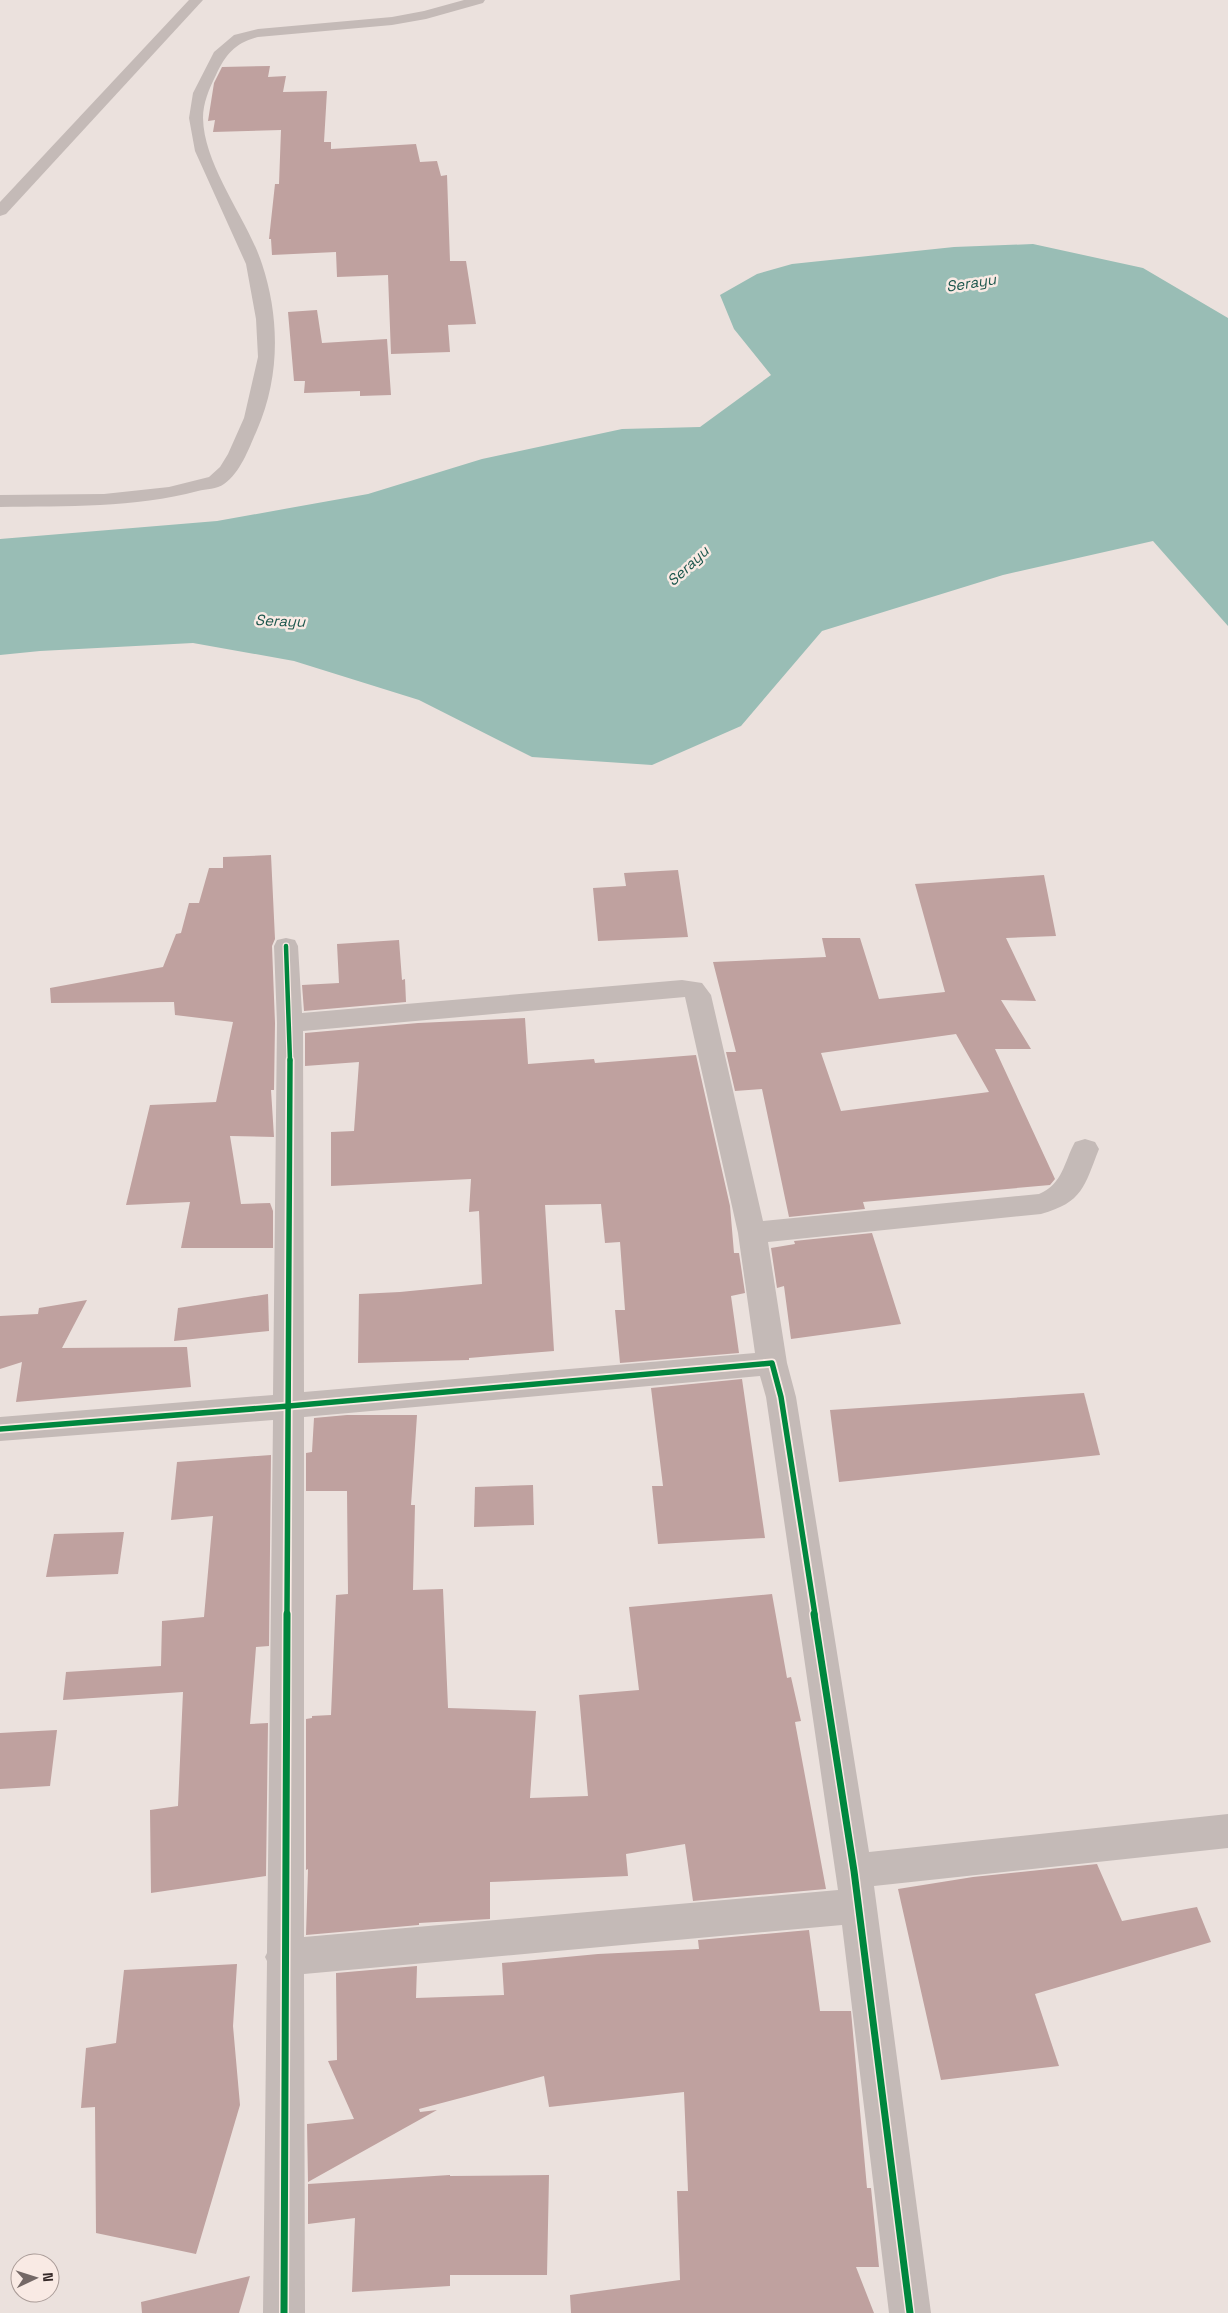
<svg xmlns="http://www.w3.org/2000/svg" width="1228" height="2313" font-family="'Space Grotesk',sans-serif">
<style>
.water{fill:#99bdb5}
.building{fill:#bfa19f;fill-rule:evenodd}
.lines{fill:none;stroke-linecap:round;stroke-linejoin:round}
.minor{fill:#c4bab7;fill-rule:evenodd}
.cycleway-far2-casing{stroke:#f9eae4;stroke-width:7}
.cycleway-far1-casing{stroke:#f9eae4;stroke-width:9}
.cycleway-casing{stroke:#f9eae4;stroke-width:10}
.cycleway-far2{stroke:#00873e;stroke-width:4.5}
.cycleway-far1{stroke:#00873e;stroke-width:5.5}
.cycleway{stroke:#00873e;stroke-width:7}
.labels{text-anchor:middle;stroke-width:5;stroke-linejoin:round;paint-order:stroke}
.far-water-label{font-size:15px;font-style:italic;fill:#1b564c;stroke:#f9eae4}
</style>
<rect width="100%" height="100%" fill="#ebe1dd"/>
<!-- water -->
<path class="water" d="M 1033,244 L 1143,268 L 1228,318 L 1228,626 L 1153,541 L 1003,575 L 822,631 L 741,726 L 652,765 L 532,757 L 419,700 L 294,661 L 193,643 L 40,651 L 0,655 L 0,539 L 217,521 L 368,494 L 482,459 L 622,429 L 700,427 L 771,375 L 734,329 L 720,295 L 757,274 L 792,264 L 954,247 Z"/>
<!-- building -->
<g class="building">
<path d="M 270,66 L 268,77 L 286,76 L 283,92 L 327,91 L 324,142 L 331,142 L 331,149 L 416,144 L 420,162 L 437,161 L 441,176 L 447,175 L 450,261 L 466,261 L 476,324 L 448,325 L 450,352 L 391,354 L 388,275 L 337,277 L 336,252 L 272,255 L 271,239 L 269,239 L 275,184 L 279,184 L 281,130 L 213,132 L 215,120 L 208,121 L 214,83 L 222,67 Z"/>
<path d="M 317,310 L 322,343 L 387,339 L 391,395 L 360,396 L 360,391 L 304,393 L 305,381 L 294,381 L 288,312 Z"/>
<path d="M 271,855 L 275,939 L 272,946 L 275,1023 L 274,1090 L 271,1090 L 274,1137 L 230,1136 L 241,1204 L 270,1203 L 273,1211 L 273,1248 L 181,1248 L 190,1202 L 126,1205 L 150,1105 L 216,1102 L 233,1022 L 175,1015 L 174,1002 L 51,1003 L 50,988 L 163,967 L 176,934 L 181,933 L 189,903 L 199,903 L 209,868 L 223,868 L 223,857 Z"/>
<path d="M 678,870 L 688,937 L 598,941 L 593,888 L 626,886 L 624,873 Z"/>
<path d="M 1044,875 L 1056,936 L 1006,938 L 1036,1001 L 1001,1000 L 1031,1049 L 995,1049 L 1055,1179 L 1050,1185 L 863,1202 L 865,1209 L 789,1217 L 762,1089 L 735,1091 L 726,1052 L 736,1052 L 713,962 L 826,957 L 822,938 L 860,938 L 879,999 L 945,992 L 915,884 ZM 956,1034 L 989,1092 L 841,1111 L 821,1053 Z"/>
<path d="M 399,940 L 402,980 L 405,979 L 406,1002 L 304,1011 L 302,985 L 339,983 L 337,944 Z"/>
<path d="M 525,1018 L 528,1064 L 594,1059 L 595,1063 L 696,1055 L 730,1206 L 734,1253 L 739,1253 L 745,1293 L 731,1296 L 739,1353 L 620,1363 L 615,1310 L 625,1310 L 620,1242 L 605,1243 L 601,1204 L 545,1205 L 554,1351 L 469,1358 L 469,1360 L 358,1363 L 359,1294 L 400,1292 L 482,1284 L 479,1211 L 469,1212 L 471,1179 L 331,1186 L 331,1132 L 354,1131 L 359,1062 L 305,1066 L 305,1033 L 418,1023 Z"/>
<path d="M 872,1233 L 901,1324 L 791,1339 L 784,1286 L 777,1288 L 771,1248 L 795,1244 L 794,1241 Z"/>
<path d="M 268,1294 L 269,1331 L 174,1341 L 178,1308 Z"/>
<path d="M 87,1300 L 62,1348 L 187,1347 L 191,1387 L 16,1402 L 22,1362 L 0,1369 L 0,1316 L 38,1314 L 39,1308 Z"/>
<path d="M 742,1379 L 765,1538 L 658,1544 L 652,1486 L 663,1486 L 651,1388 Z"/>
<path d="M 1084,1393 L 1100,1455 L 839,1482 L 830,1410 Z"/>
<path d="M 347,1415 L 417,1415 L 411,1505 L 415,1505 L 413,1590 L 443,1589 L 448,1708 L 536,1711 L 530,1798 L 588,1796 L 579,1695 L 639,1690 L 629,1607 L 772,1594 L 787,1678 L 791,1677 L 801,1721 L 795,1722 L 826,1889 L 693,1901 L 685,1844 L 626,1854 L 628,1876 L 490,1882 L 490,1919 L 419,1923 L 419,1925 L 306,1935 L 308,1869 L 306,1870 L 306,1719 L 312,1718 L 312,1716 L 331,1715 L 336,1595 L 348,1594 L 347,1491 L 306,1491 L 306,1453 L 312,1452 L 314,1418 Z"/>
<path d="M 271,1455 L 269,1646 L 256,1647 L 250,1724 L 268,1723 L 266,1876 L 151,1893 L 150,1810 L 178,1806 L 183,1692 L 63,1700 L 66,1672 L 161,1666 L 162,1621 L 204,1617 L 213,1516 L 171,1520 L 177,1462 Z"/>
<path d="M 533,1485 L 534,1525 L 474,1527 L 475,1487 Z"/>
<path d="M 124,1532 L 118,1574 L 46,1577 L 54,1534 Z"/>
<path d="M 57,1730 L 50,1786 L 0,1789 L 0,1733 Z"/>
<path d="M 1097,1864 L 1122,1921 L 1197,1907 L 1211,1942 L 1035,1994 L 1059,2066 L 941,2080 L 898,1889 L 973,1877 Z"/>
<path d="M 809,1930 L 820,2011 L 851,2011 L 867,2188 L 871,2188 L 879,2267 L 856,2267 L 874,2313 L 571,2313 L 570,2295 L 680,2280 L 677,2191 L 688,2191 L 684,2092 L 549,2107 L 544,2076 L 419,2109 L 420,2112 L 437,2110 L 308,2182 L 307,2124 L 354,2119 L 328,2061 L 337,2060 L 336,1973 L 417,1966 L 416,1998 L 504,1995 L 502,1963 L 598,1954 L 699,1949 L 698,1940 Z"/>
<path d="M 237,1964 L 233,2026 L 240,2105 L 196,2254 L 96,2233 L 95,2107 L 81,2108 L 86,2048 L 116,2043 L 124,1970 Z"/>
<path d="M 450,2175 L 450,2176 L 549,2175 L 547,2275 L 450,2275 L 450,2286 L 352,2292 L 355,2218 L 308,2224 L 308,2184 Z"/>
<path d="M 250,2276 L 239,2313 L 142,2313 L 141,2302 Z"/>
</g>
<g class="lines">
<!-- minor -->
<g class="minor">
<path d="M 189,0 L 203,0 L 6,214 L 0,216 L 0,202 Z"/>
<path d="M 464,0 L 485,0 L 483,3 L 426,19 L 392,25 L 258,37 C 235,43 226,54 216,75 C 209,89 203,103 203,118 C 204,167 247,218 262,264 C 280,318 280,378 257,430 C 249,448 241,472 224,484 C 217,489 206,489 198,491 C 134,508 67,506 0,507 L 0,495 L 104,494 L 169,487 L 209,477 L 220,467 L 228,454 L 244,418 L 258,357 L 256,319 L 246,264 L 195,151 L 189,118 L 193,93 L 214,52 L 234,35 L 258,29 L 392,17 L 424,11 Z"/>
<path d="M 286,938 L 295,940 L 298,946 L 302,1013 L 682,980 L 702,983 L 711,995 L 763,1221 L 1039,1194 C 1063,1184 1064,1162 1075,1142 L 1085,1139 L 1095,1142 L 1099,1149 C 1084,1187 1083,1202 1041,1214 L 768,1242 L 787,1363 L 796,1397 L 869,1852 L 1228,1814 L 1228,1848 L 874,1886 L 931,2313 L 889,2313 L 842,1925 L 304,1974 L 305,2313 L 263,2313 L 267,1961 L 265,1957 L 267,1953 L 273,1420 L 0,1441 L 0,1417 L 273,1395 L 277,1023 L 274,946 L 277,940 ZM 685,997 L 738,1233 L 755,1353 L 304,1392 L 303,1031 ZM 760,1376 L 766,1397 L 838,1890 L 304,1937 L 304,1417 Z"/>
</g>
<!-- cycleway-far2 casing -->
<g class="cycleway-far2-casing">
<path id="cycleway-far2" d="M 286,946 L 290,1061"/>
</g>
<!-- cycleway-far1 casing -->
<g class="cycleway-far1-casing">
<g id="cycleway-far1">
<path d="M 0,1429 L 289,1406 L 772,1363 L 781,1397 L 815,1615"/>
<path d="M 287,1615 L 290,1060"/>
</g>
</g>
<!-- cycleway casing -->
<g class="cycleway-casing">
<g id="cycleway">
<path d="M 814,1614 L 854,1871 L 910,2313"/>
<path d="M 284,2313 L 287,1614"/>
</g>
</g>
<!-- cycleway-far2 -->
<use href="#cycleway-far2" class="cycleway-far2"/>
<!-- cycleway-far1 -->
<use href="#cycleway-far1" class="cycleway-far1"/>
<!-- cycleway -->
<use href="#cycleway" class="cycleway"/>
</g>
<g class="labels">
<!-- far-water labels -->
<g class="far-water-label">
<text transform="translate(971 283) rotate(-9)" y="5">Serayu</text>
<text transform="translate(688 566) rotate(-43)" y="5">Serayu</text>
<text transform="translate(280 621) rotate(2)" y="5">Serayu</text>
</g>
</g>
<!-- north arrow -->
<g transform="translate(35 2278) rotate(86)"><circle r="24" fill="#f9eae4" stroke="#aa9c98"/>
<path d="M0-4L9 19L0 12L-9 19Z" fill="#746866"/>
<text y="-8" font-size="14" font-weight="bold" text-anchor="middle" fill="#342726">N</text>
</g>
</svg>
